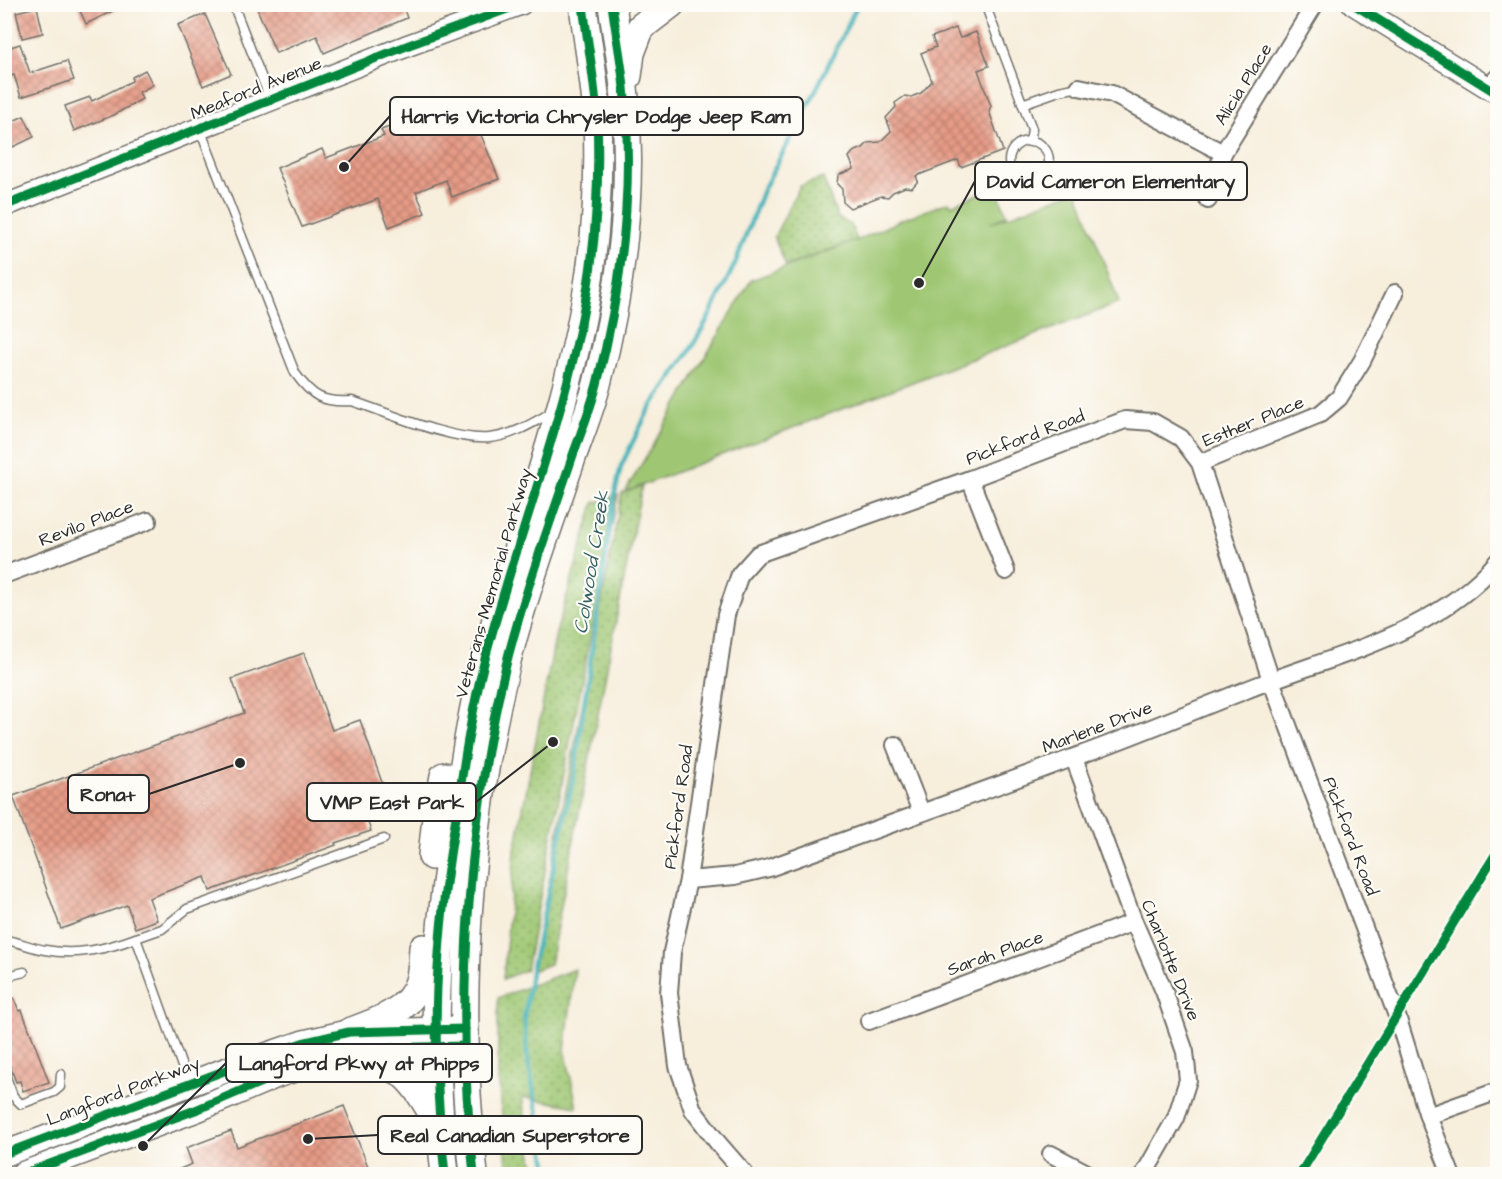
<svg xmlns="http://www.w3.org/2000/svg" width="1502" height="1179" font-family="'Architects Daughter',sans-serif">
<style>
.park{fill:url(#park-dots);stroke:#65794f;stroke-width:1.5}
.pitch{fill:#9fc773;stroke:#65794f;stroke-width:1.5}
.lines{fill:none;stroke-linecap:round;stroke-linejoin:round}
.stream{stroke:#42b2ba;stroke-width:4.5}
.building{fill:url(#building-cross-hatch)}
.service-casing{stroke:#726f69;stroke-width:11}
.minor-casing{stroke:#726f69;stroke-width:20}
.tertiary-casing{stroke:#726f69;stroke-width:24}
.secondary-casing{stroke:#726f69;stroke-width:27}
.primary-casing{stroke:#726f69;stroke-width:30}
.service{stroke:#fff;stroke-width:8}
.minor{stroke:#fff;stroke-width:16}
.tertiary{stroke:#fff;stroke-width:21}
.secondary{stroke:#fff;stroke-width:24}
.primary{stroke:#fff;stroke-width:27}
.cycleway-casing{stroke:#fdfcf7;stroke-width:13}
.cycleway{stroke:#00873e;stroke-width:9}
.labels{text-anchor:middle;stroke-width:4.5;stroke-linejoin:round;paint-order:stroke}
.street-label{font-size:18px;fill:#2b2b2b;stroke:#fdfcf7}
.water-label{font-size:20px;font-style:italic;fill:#346164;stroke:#fdfcf7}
.leader{fill:none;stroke:#2b2b2b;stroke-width:2}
.callout-dot{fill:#2b2b2b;stroke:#fdfcf7;stroke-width:2}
.callout{fill:#fdfcf7;stroke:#2b2b2b;stroke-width:2}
.callout-label{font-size:20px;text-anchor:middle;font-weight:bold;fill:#2b2b2b}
</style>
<defs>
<pattern id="park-dots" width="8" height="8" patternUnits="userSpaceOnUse" patternTransform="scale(1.5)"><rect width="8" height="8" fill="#9fc773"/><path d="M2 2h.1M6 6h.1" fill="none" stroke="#82a25f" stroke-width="1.8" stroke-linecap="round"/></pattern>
<pattern id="building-cross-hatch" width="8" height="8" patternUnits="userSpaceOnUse" patternTransform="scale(1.5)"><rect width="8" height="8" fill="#e69b86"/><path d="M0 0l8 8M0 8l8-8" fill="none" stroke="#bb7f6e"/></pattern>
</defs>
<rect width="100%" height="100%" fill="#fdfcf7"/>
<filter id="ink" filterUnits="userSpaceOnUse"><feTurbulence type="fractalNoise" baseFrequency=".0167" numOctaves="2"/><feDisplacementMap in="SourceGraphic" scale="12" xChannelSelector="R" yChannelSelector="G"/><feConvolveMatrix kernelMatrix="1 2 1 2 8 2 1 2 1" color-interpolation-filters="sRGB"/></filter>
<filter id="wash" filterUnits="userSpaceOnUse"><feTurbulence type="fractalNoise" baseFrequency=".008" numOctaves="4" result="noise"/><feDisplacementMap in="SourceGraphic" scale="24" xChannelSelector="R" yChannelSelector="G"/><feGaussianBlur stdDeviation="1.35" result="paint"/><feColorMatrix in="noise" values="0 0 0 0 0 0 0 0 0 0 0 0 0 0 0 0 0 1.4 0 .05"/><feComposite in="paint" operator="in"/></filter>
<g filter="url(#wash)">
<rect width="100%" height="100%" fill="#f7eedc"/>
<!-- park -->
<g class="park">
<path d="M 823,178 L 838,218 L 851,225 L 857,240 L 786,266 L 774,237 L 800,186 Z"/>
<path d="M 642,486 L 550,964 L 532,971 L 622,493 Z"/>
<path d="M 618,495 L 526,970 L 503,979 L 515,851 L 556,633 L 594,503 Z"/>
<path d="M 575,969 L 565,1050 L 577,1107 L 522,1097 L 535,1174 L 508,1174 L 498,1076 L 498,998 Z"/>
</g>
<!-- pitch -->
<path class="pitch" d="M 996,187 L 1007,215 L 990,223 L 1077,190 L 1119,303 L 625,492 L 751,280 L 858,240 L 903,219 L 949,202 L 951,205 Z"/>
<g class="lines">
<!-- stream -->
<path class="stream" d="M 549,1174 L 528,1061 L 524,1019 L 531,972 L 574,774 L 614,498 L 621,466 L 648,411 L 689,352 L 708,319 L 735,264 L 763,190 L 814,94 L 858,4"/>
</g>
<g id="blocks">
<!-- building -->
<g class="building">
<path d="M 77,4 L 127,4 L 86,24 Z"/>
<path d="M 255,4 L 402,4 L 407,18 L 324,53 L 317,36 L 276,53 Z"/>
<path d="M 37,7 L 43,33 L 22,38 L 16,12 Z"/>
<path d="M 205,14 L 231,74 L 203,86 L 178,25 Z"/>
<path d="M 956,28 L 960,38 L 976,32 L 989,66 L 978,70 L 991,106 L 989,111 L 1003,151 L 961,167 L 958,160 L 916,176 L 918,181 L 912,188 L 905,187 L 893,192 L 888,197 L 881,196 L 850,208 L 843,202 L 842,189 L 837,184 L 838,175 L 854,169 L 849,157 L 853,152 L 863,148 L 868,143 L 880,142 L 891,131 L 886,118 L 896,107 L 895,103 L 905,96 L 911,97 L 921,93 L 932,81 L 921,53 L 936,47 L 932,37 Z"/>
<path d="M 20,44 L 30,73 L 67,61 L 74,80 L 21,97 L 14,75 L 7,77 L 4,70 L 4,49 Z"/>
<path d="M 145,70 L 153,85 L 139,92 L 142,99 L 114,115 L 74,131 L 65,106 L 90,97 L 92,101 L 132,81 L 132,77 Z"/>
<path d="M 470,108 L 499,179 L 452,197 L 446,180 L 416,192 L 425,213 L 389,227 L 378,199 L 302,227 L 277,168 L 322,149 L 326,158 L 384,136 L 381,130 L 434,111 L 437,120 Z"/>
<path d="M 24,116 L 34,137 L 13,147 L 4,125 Z"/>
<path d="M 304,653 L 332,730 L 360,720 L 391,808 L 366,817 L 371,831 L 335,843 L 336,845 L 210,891 L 205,877 L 149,898 L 157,920 L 135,928 L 127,905 L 61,929 L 13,796 L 244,713 L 232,679 Z"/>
<path d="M 14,998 L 19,1011 L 22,1010 L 49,1082 L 23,1091 L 20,1081 L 16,1082 L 4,1050 L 4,1002 Z"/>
<path d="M 344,1106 L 371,1174 L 168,1174 L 192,1164 L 186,1148 L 231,1131 L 237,1147 Z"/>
</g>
</g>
</g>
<g filter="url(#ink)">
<use href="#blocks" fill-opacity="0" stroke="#726f69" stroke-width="1.5"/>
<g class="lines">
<!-- service casing -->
<g class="service-casing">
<g id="service">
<path d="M 233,4 L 270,99"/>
<path d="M 985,4 L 1032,129 L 1030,142"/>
<path d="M 1022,104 L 1059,91 L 1079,87"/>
<path d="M 200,129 L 295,373 C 312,397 323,403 352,401 C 389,413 451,441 489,438 C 512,436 533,423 552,412"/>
<circle cx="1029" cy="161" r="20"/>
<path d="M 136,938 L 162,929 L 187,909 L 384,839"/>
<path d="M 4,940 C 18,941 31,948 45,950 C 77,956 106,949 136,938 L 188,1083"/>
<path d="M 4,979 L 8,976 L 24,972"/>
<path d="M 4,1072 L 13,1096 L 21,1104 L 54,1092 L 60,1087 L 61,1074"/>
</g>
</g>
<!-- minor casing -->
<g class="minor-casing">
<g id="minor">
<path d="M 1079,87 L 1112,94 L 1223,153 L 1315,4"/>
<path d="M 1208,200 L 1223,153"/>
<path d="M 1200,463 L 1320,414 L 1339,398 L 1362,361 L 1395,293"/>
<path d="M 970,479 L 1006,571"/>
<path d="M 4,575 L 148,521"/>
<path d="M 895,745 L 921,812"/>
<path d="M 1074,758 L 1134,922 L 1164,991 L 1185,1052 L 1188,1080 L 1176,1118 L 1144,1174"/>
<path d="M 688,880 L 735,876 L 769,868 C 870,831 971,796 1072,758 C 1131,737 1188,713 1246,690 C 1333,655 1434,636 1498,561"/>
<path d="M 869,1021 L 1134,922"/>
<path d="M 1428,1116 L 1498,1091"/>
<path d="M 1051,1154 L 1089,1174"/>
<path d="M 745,1174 L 718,1143 L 693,1110 L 678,1066 L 669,993 L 672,952 L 688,880 L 726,615 L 740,574 L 758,554 L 970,479 L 1125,420 L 1153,422 L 1181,438 L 1200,463 L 1271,680 L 1397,1016 L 1428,1116 L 1451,1174"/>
</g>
</g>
<!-- tertiary casing -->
<g class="tertiary-casing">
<g id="tertiary">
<path d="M 1353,4 L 1492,90 L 1498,80"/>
<path d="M 4,206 L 409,45 L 521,4"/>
</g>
</g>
<!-- secondary casing -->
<g class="secondary-casing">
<g id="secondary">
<path d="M 4,1154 L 261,1057 L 302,1043 L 349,1032 L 465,1029"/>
<path d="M 23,1174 L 198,1109 L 278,1075 L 315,1063 L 380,1048 L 465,1046"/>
</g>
</g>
<!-- primary casing -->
<g class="primary-casing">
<g id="primary">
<path d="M 628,76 L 631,53 L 641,27 L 671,4"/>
<path d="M 432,856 L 436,818 L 444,776"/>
<path d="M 349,1032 C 374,1023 412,1011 419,981 C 422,971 422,959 423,948"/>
<path d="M 353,1054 C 366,1058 382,1061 394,1068 C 414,1079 426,1103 438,1123"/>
<path d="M 445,1174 C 437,1101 433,1027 439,954 C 442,906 449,858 457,811 C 464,760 472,709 485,659 C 519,530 571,405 590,272 C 597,222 599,168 597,117 C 595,80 587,42 583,4"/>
<path d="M 474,1174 C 454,1006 467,822 508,657 C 526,588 551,520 574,452 C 582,430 591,407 597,384 C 621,292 633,194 625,99 C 623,68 616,36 612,4"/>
</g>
</g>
<!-- service -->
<use href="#service" class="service"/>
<!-- minor -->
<use href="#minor" class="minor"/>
<!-- tertiary -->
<use href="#tertiary" class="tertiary"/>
<!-- secondary -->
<use href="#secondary" class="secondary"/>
<!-- primary -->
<use href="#primary" class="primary"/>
<!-- cycleway casing -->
<g class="cycleway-casing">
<g id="cycleway">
<path d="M 1353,4 L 1498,94"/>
<path d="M 4,206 L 409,45 L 521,4"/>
<path d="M 4,1154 L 261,1057 L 302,1043 L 349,1032 L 465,1029"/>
<path d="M 23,1174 L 198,1109 L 278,1075 L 315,1063 L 380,1048 L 465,1046"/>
<path d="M 445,1174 C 437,1101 433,1027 439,954 C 442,906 449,858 457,811 C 464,760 472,709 485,659 C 519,530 571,405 590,272 C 597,222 599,168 597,117 C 595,80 587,42 583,4"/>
<path d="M 474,1174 C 454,1006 467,822 508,657 C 526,588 551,520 574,452 C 582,430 591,407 597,384 C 621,292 633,194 625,99 C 623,68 616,36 612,4"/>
<path d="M 1300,1174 L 1498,850"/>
</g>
</g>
<!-- cycleway -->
<use href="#cycleway" class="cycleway"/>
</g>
</g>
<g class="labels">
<!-- street labels -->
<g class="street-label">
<text transform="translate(1243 84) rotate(-58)" y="6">Alicia Place</text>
<text transform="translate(256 88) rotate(-22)" y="6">Meaford Avenue</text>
<text transform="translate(1253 421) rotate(-22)" y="6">Esther Place</text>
<text transform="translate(1025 437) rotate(-21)" y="6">Pickford Road</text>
<text transform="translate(86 523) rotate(-21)" y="6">Revilo Place</text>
<text transform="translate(493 583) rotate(-74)" y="6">Veterans Memorial Parkway</text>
<text transform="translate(1097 727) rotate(-21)" y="6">Marlene Drive</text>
<text transform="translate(678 807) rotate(-82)" y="6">Pickford Road</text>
<text transform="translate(1351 836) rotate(69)" y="6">Pickford Road</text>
<text transform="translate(995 953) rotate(-20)" y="6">Sarah Place</text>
<text transform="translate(1171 960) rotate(68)" y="6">Charlotte Drive</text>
<text transform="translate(123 1091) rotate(-21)" y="6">Langford Parkway</text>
</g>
<!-- water labels -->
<g class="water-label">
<text transform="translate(591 562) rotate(-81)" y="7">Colwood Creek</text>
</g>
</g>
<!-- callouts -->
<path class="leader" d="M344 167L390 116M919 283L975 181M240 763L149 794M553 742L476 802M143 1146L226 1063M308 1139L378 1135"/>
<g class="callout-dot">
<circle cx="344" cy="167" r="6"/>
<circle cx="919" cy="283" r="6"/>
<circle cx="240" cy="763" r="6"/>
<circle cx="553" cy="742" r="6"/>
<circle cx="143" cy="1146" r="6"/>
<circle cx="308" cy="1139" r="6"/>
</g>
<g class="callout">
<rect x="390" y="97" width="413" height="38" rx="6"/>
<rect x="975" y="162" width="272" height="38" rx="6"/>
<rect x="68" y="775" width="81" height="38" rx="6"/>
<rect x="307" y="783" width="169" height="38" rx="6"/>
<rect x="226" y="1044" width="266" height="38" rx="6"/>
<rect x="378" y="1116" width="264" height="38" rx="6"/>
</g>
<g class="callout-label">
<text x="596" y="123">Harris Victoria Chrysler Dodge Jeep Ram</text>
<text x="1111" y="188">David Cameron Elementary</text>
<text x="108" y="801">Rona+</text>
<text x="392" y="809">VMP East Park</text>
<text x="359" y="1070">Langford Pkwy at Phipps</text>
<text x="510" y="1142">Real Canadian Superstore</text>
</g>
<!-- margin -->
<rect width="1502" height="1179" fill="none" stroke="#fdfcf7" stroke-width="24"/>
</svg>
